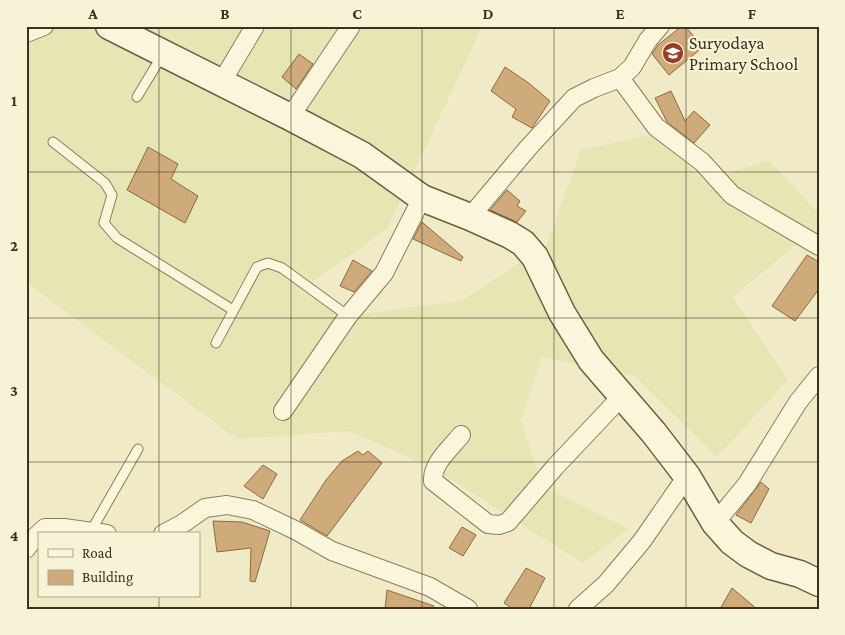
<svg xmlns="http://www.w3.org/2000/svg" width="845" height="635" font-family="'Crimson Pro',serif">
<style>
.farmland{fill:#e6e6b4}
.building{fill:#cfab7b;stroke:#8d6a40}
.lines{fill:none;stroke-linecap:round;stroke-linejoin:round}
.lane-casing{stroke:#8d7d5b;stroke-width:11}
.street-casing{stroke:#8d7d5b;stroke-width:20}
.secondary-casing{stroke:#6f5e3e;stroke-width:29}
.lane{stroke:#faf6db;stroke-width:9}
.street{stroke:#faf6db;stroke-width:18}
.secondary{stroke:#faf6db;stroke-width:26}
.grid{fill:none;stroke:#3d321f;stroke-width:1;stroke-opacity:0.55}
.labels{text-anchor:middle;stroke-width:4.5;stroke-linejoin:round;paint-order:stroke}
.poi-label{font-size:18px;fill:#3d321f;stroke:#f7f3d7;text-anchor:start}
.neatline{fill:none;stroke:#3d321f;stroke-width:2}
.grid-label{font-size:16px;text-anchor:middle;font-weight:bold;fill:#3d321f}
</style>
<rect width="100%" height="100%" fill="#f0eac7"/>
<!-- farmland -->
<path class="farmland" d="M 26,26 L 472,26 L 481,29 L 387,229 L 312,282 L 353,315 L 461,301 L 546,246 L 581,150 L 655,134 L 704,181 L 769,160 L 819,214 L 819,225 L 733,297 L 788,380 L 717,457 L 635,376 L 542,357 L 521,420 L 542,486 L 629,529 L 582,563 L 433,468 L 349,431 L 237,439 L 26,282 Z"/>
<!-- building -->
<g class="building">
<path d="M 682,26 L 685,26 L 703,47 L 669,75 L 652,54 L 658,45 Z"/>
<path d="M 299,54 L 313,64 L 296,89 L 282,77 Z"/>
<path d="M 505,67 L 530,84 L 550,101 L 532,128 L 512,117 L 516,109 L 491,91 Z"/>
<path d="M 671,91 L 685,121 L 694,111 L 710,125 L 694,143 L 667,122 L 655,98 Z"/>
<path d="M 148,147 L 178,164 L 171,179 L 198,196 L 185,223 L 127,190 Z"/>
<path d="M 507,190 L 520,201 L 517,206 L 526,211 L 517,222 L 490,210 Z"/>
<path d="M 422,222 L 463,257 L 461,261 L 413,239 Z"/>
<path d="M 807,255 L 819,262 L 819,289 L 795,321 L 772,306 Z"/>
<path d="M 353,260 L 372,271 L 354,292 L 340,286 Z"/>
<path d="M 358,451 L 363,455 L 368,451 L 382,463 L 327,536 L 300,520 L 326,480 L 342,461 Z"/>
<path d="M 263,465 L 277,474 L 263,499 L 244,486 Z"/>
<path d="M 761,482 L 769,489 L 751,523 L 736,515 Z"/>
<path d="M 213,521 L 242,522 L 270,531 L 255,582 L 250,581 L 251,548 L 217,552 Z"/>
<path d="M 462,527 L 476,535 L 463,556 L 449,548 Z"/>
<path d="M 526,568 L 545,578 L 529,609 L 513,609 L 504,603 Z"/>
<path d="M 732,588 L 757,609 L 720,609 Z"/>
<path d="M 387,590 L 434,606 L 433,609 L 385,609 Z"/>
</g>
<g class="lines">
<!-- lane casing -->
<g class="lane-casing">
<g id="lane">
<path d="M 137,97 L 163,54"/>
<path d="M 53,142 L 105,183 L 112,195 L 104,223 L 117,238 L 233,310"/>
<path d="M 216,343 L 257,267 L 268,263 L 282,268 L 348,316"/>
<path d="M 91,531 L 138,449"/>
</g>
</g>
<!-- street casing -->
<g class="street-casing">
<g id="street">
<path d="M 26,33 L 44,26"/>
<path d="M 620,78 L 656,127 L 702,162 L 732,195 L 819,246"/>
<path d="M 221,83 L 255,26"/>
<path d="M 290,117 L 351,26"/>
<path d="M 470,217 L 528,148 L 574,98 L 594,88 L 620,78 L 632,67 L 648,40 L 660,26"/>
<path d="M 283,411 L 348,316 L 384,273 L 422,198"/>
<path d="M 461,435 C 451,448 432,463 433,481 L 488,524 L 499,525 L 508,522 L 555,467 L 622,396"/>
<path d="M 715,523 L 747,484 L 798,402 L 819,376"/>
<path d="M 163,534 L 182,524 L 205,508 L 227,505 L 253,510 L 297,531 L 332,551 L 430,587 L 468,609"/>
<path d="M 26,549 L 33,539 L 45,528 L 64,528 L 107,534"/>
<path d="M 578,609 L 606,584 L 642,541 L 687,476"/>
</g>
</g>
<!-- secondary casing -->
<g class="secondary-casing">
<path id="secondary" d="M 109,26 L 290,117 L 362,155 L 422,198 L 470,217 L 510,235 L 523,243 L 535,257 L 562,313 L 591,360 L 654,433 L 687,476 L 715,523 L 732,542 L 748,554 L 771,566 L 800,574 L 819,583"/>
</g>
<!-- lane -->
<use href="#lane" class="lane"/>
<!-- street -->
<use href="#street" class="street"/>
<!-- secondary -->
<use href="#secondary" class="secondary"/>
</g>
<!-- grid -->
<path class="grid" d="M 159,26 L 159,534M 291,26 L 291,609M 422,26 L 422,609M 554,26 L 554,609M 686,26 L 686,609M 26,172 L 819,172M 26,318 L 819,318M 26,462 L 819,462M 159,596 L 159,609"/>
<!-- icons -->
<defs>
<g id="school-disc" transform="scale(1.125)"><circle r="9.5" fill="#9e3a29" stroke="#f7f3d7"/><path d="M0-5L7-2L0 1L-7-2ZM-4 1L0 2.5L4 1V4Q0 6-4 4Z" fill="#fff"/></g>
</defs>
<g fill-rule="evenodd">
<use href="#school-disc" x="673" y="53"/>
</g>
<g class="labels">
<!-- poi labels -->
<g class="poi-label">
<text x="689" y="49">Suryodaya<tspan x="689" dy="21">Primary School</tspan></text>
</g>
</g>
<!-- border -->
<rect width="845" height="635" fill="none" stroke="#f7f3d7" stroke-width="55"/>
<!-- legend -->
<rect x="38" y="532" width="162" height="65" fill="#f7f3d7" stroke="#ada68d"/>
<rect x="48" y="549" width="25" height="8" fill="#faf6db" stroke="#ada68d"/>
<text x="82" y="558" font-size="15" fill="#3d321f">Road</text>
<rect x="48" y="570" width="25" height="15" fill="#cfab7b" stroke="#ada68d"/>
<text x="82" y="582" font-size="15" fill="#3d321f">Building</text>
<rect x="28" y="28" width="790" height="580" class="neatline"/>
<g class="grid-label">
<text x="93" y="19">A</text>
<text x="225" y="19">B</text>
<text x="357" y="19">C</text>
<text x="488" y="19">D</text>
<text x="620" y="19">E</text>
<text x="752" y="19">F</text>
<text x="14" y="106">1</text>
<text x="14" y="251">2</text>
<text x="14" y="396">3</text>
<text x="14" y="541">4</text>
</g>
</svg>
